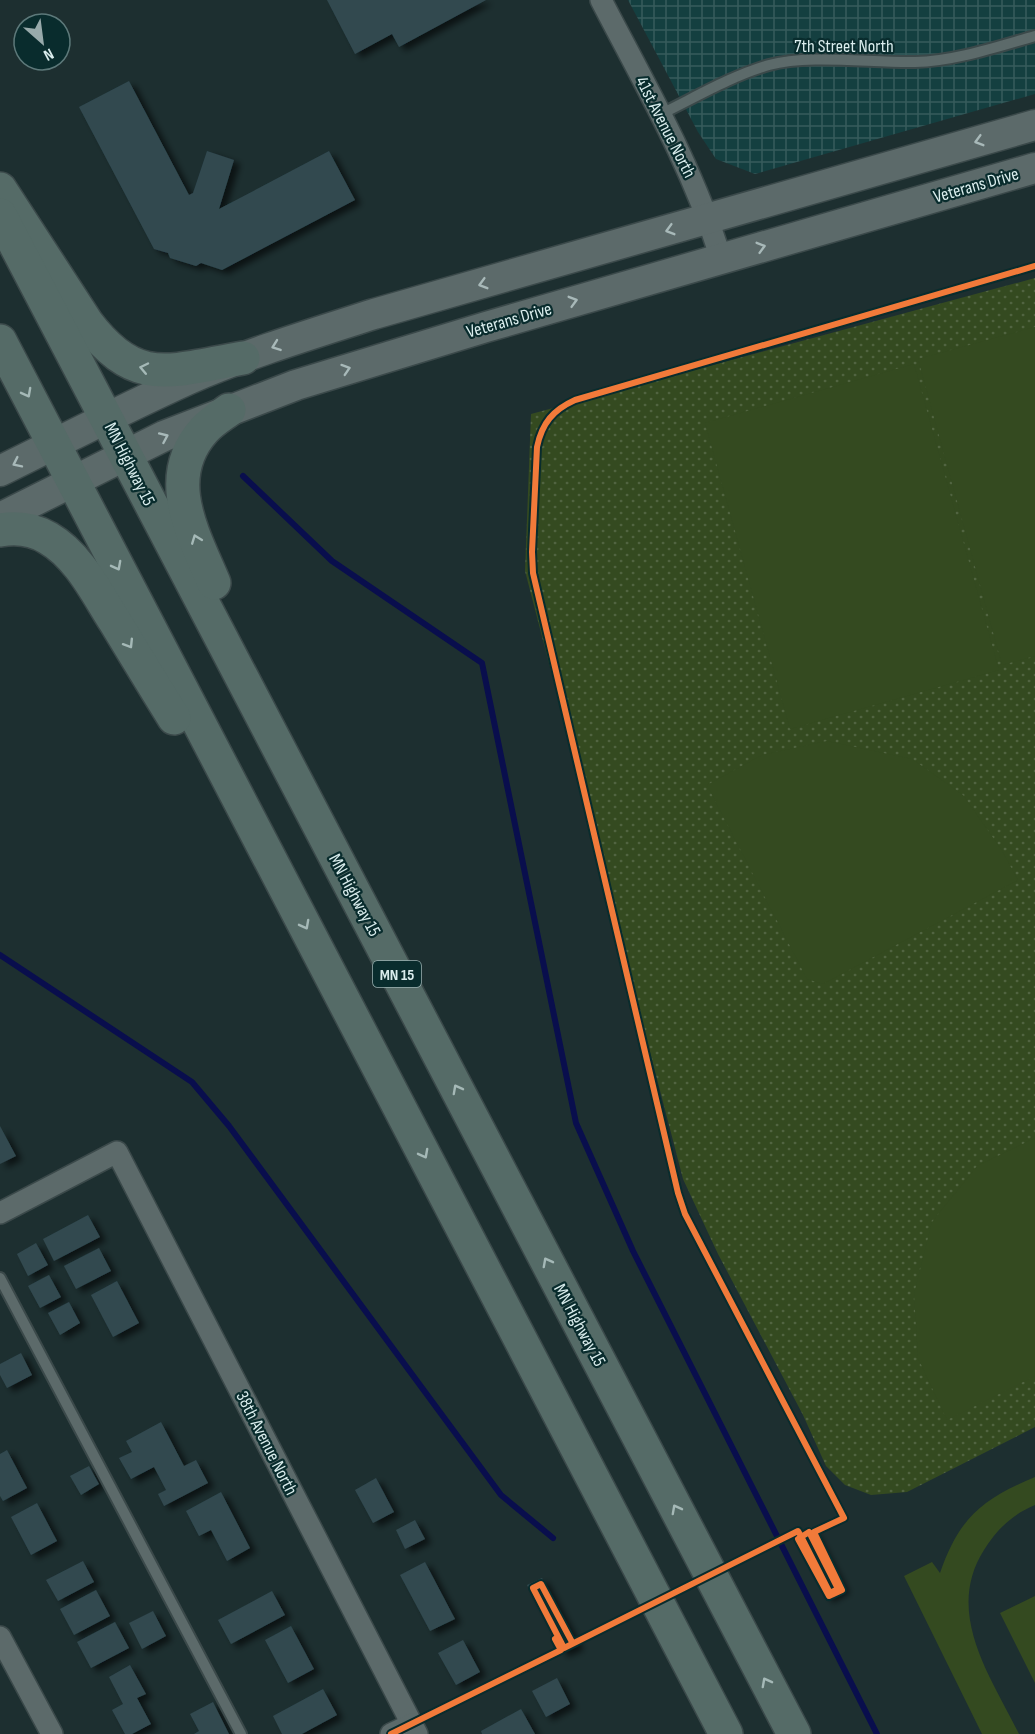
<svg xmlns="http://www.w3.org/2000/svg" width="1035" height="1734" font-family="'Sofia Sans Condensed',sans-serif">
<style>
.industrial{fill:url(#industrial-grid)}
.grass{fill:url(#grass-dots)}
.garden{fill:#344a20}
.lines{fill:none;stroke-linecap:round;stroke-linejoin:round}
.stream{stroke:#090e4d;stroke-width:6}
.building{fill:#314950;filter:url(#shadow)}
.lane-casing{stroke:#3b494a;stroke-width:14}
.street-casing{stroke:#3b494a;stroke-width:24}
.secondary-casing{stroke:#3b494a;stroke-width:33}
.highway-casing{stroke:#3b494a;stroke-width:36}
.lane{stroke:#5c6a6a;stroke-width:10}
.street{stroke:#5c6a6a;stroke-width:21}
.secondary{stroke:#5c6a6a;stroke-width:30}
.highway{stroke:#556b67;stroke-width:33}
.cycleway-casing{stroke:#092c2d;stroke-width:10}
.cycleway{stroke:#f17a3a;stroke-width:6}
.oneway{stroke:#a8b9b9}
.oneway2{stroke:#a5b9b7}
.labels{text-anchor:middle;stroke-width:4.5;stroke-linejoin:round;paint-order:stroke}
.shield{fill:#092c2d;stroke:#9bb3b3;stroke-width:1.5}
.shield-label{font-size:16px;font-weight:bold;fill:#daeded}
.street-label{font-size:18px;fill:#daeded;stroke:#092c2d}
</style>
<defs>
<pattern id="industrial-grid" width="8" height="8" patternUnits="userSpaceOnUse" patternTransform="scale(1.5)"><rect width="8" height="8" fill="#143f40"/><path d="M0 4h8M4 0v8" fill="none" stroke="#365b5c"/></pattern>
<pattern id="grass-dots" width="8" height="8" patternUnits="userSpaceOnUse" patternTransform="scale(1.5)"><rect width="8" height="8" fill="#344a20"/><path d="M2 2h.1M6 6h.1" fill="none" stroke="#516441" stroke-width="1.8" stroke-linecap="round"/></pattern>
<filter id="shadow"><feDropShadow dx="6" dy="4" stdDeviation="3" flood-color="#0009"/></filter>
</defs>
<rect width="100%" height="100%" fill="#1d2f30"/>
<!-- industrial -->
<path class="industrial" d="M 628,0 L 1035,0 L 1035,94 L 755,174 L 716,159 L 698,132 Z"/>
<!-- grass -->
<path class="grass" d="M 1035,278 L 1035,1427 L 907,1492 L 871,1495 L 845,1485 L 826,1466 L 803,1415 L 718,1254 L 683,1179 L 525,571 L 531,414 Z"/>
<!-- garden -->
<g class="garden">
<path d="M 1035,327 L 1035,656 L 1002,665 L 918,359 Z"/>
<path d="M 914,364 L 999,670 L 790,729 L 705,423 Z"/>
<path d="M 827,741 L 912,759 L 963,795 L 1001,849 L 1018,880 L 823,984 L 807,979 L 707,785 L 762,755 Z"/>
<path d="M 1035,1138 L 1035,1376 L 947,1420 L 918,1358 L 914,1294 L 932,1222 L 977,1166 Z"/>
<path d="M 1035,1477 L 1035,1505 C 1013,1514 996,1530 984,1550 C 944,1613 991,1677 1019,1734 L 982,1734 L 904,1576 L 932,1562 L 940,1573 C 959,1518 982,1499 1035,1477 Z"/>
<path d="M 1035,1596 L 1035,1683 L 1000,1613 Z"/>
</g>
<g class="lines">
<!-- stream -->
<g class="stream">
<path d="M 243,476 L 332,561 L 482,663 L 576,1123 L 633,1251 L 877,1734"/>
<path d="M 0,955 L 192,1082 L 229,1126 L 501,1495 L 553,1538"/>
</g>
</g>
<!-- building -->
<g class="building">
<path d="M 327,0 L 486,0 L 399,47 L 392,34 L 355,54 Z"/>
<path d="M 129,81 L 189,195 L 193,193 L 207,151 L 234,160 L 219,209 L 329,151 L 355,200 L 222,270 L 201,263 L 196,266 L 170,258 L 168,253 L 154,249 L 79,107 Z"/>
<path d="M 0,1126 L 16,1156 L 0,1164 Z"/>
<path d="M 88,1215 L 100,1237 L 54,1261 L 43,1239 Z"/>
<path d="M 36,1243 L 48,1265 L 28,1276 L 17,1254 Z"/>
<path d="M 99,1248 L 111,1271 L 76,1289 L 64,1266 Z"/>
<path d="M 49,1275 L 61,1297 L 40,1308 L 28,1286 Z"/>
<path d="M 117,1281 L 139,1323 L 113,1337 L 91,1295 Z"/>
<path d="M 69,1302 L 80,1323 L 60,1335 L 48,1313 Z"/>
<path d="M 21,1353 L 32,1375 L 7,1388 L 0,1375 L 0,1364 Z"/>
<path d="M 161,1422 L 184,1466 L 196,1460 L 208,1483 L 164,1506 L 158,1494 L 166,1490 L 154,1467 L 131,1479 L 119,1458 L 132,1452 L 126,1441 Z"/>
<path d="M 7,1450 L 27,1488 L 3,1501 L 0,1496 L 0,1454 Z"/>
<path d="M 89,1466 L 99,1484 L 81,1495 L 70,1476 Z"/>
<path d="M 376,1478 L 394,1512 L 373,1523 L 355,1490 Z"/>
<path d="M 221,1492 L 250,1548 L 227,1561 L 211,1530 L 199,1536 L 186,1511 Z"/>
<path d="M 37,1503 L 57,1541 L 31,1555 L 11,1517 Z"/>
<path d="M 415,1520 L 425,1539 L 405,1549 L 396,1530 Z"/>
<path d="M 811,1527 L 844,1589 L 827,1599 L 793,1536 Z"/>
<path d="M 83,1561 L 94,1582 L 58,1601 L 46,1580 Z"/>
<path d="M 425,1562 L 455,1619 L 430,1631 L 400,1575 Z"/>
<path d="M 542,1578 L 578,1646 L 562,1653 L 527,1585 Z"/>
<path d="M 96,1590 L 110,1616 L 74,1635 L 60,1609 Z"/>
<path d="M 272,1591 L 285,1615 L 231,1644 L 218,1620 Z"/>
<path d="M 153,1611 L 166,1636 L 142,1649 L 129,1623 Z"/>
<path d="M 115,1622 L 129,1648 L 91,1668 L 77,1642 Z"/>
<path d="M 291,1626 L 314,1669 L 288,1683 L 265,1640 Z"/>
<path d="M 463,1640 L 480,1672 L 456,1685 L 438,1653 Z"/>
<path d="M 130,1665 L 146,1694 L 137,1698 L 151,1724 L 132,1734 L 125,1734 L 112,1710 L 123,1704 L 109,1677 Z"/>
<path d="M 557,1678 L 570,1704 L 546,1717 L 532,1691 Z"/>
<path d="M 323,1689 L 337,1715 L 302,1734 L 282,1734 L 273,1716 Z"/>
<path d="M 213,1702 L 229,1734 L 194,1734 L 199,1731 L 190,1714 Z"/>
<path d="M 521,1709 L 535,1734 L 482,1734 L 481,1731 Z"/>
</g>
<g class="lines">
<!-- lane casing -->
<g class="lane-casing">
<g id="lane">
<path d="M 661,114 C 696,97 731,76 769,65 C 809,54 871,63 915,62 C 955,61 996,47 1035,36"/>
<path d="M 0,1278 L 241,1734"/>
</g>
</g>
<!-- street casing -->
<g class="street-casing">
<g id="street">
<path d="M 601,0 C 645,85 693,167 721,259"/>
<path d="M 0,1213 L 117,1152 L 417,1734"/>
<path d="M 0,1637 L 52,1734"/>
<path d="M 391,1734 L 412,1724"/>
</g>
</g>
<!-- secondary casing -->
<g class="secondary-casing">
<g id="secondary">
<path d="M 0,471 C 63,440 125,408 189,379 C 249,353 312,334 374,314 L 1035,125"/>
<path d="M 0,518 L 164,436 L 296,385 L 486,327 L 1035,168"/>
</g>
</g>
<!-- highway casing -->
<g class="highway-casing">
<g id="highway">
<path d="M 0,189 L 87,323 C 137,389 171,370 243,358"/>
<path d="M 0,215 L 794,1734"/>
<path d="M 0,341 L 726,1734"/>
<path d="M 0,530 C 17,527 33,529 48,538 C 79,556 96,592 114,620 C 134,653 154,686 174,718"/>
<path d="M 214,583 C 193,533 161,478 204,430 C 211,422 221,416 229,410"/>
</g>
</g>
<!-- lane -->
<use href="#lane" class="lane"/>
<!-- street -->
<use href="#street" class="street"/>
<!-- secondary -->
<use href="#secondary" class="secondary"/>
<!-- highway -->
<use href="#highway" class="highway"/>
<!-- cycleway casing -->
<g class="cycleway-casing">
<g id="cycleway">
<path d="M 572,1642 L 541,1584 L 533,1588 L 564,1648 L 798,1531 L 802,1538 L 830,1593 L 838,1589 L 809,1532 L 798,1539 L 829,1596 L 842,1590 L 814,1532 L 844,1518 L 685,1214 L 678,1193 L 533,573 L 532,552 L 537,447 C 542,423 553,410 575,400 L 1035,266"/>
<path d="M 391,1734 L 561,1650 L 555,1639"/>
</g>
</g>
<!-- cycleway -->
<use href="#cycleway" class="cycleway"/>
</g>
<!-- one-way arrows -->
<defs><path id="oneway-chevron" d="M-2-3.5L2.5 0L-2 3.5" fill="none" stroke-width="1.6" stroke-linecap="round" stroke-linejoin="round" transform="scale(1.5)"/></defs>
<g class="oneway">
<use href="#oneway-chevron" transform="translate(979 141) rotate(164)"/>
<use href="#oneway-chevron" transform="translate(670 230) rotate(164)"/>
<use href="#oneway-chevron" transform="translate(761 247) rotate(-16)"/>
<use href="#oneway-chevron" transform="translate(483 284) rotate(164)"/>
<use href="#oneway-chevron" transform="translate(573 301) rotate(-16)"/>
<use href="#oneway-chevron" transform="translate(276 346) rotate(160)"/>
<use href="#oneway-chevron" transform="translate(346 369) rotate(-18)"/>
<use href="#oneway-chevron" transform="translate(164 437) rotate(-24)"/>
<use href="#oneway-chevron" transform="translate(17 463) rotate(154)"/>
</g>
<g class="oneway2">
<use href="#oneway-chevron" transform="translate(144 368) rotate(-168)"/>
<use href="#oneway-chevron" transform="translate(27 393) rotate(62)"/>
<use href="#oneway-chevron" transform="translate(196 539) rotate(-111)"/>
<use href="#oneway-chevron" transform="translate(117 566) rotate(62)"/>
<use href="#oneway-chevron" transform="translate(129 644) rotate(58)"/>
<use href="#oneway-chevron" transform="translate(305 925) rotate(62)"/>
<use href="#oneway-chevron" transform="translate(457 1089) rotate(-118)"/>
<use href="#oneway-chevron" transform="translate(424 1154) rotate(62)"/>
<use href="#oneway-chevron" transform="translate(547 1262) rotate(-118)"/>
<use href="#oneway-chevron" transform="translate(676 1509) rotate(-118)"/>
<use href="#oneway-chevron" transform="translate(766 1682) rotate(-118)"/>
</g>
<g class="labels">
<!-- shield labels -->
<rect class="shield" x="373" y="961" width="48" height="26" rx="4.5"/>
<g class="shield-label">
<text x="397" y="980">MN 15</text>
</g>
<!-- street labels -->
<g class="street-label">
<text x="844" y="52">7th Street North</text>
<text transform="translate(666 127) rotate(63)" y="6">41st Avenue North</text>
<text transform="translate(976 185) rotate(-16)" y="6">Veterans Drive</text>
<text transform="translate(509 320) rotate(-16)" y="6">Veterans Drive</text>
<text transform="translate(130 464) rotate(63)" y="6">MN Highway 15</text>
<text transform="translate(355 895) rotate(62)" y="6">MN Highway 15</text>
<text transform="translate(580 1325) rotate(62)" y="6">MN Highway 15</text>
<text transform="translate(267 1443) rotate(63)" y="6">38th Avenue North</text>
</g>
</g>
<!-- north arrow -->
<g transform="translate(42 42) rotate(152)"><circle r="28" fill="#092c2d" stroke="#5d797a" stroke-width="1.5"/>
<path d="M0-4.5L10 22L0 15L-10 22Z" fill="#98aaab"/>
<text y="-9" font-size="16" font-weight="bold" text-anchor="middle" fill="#daeded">N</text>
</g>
</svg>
